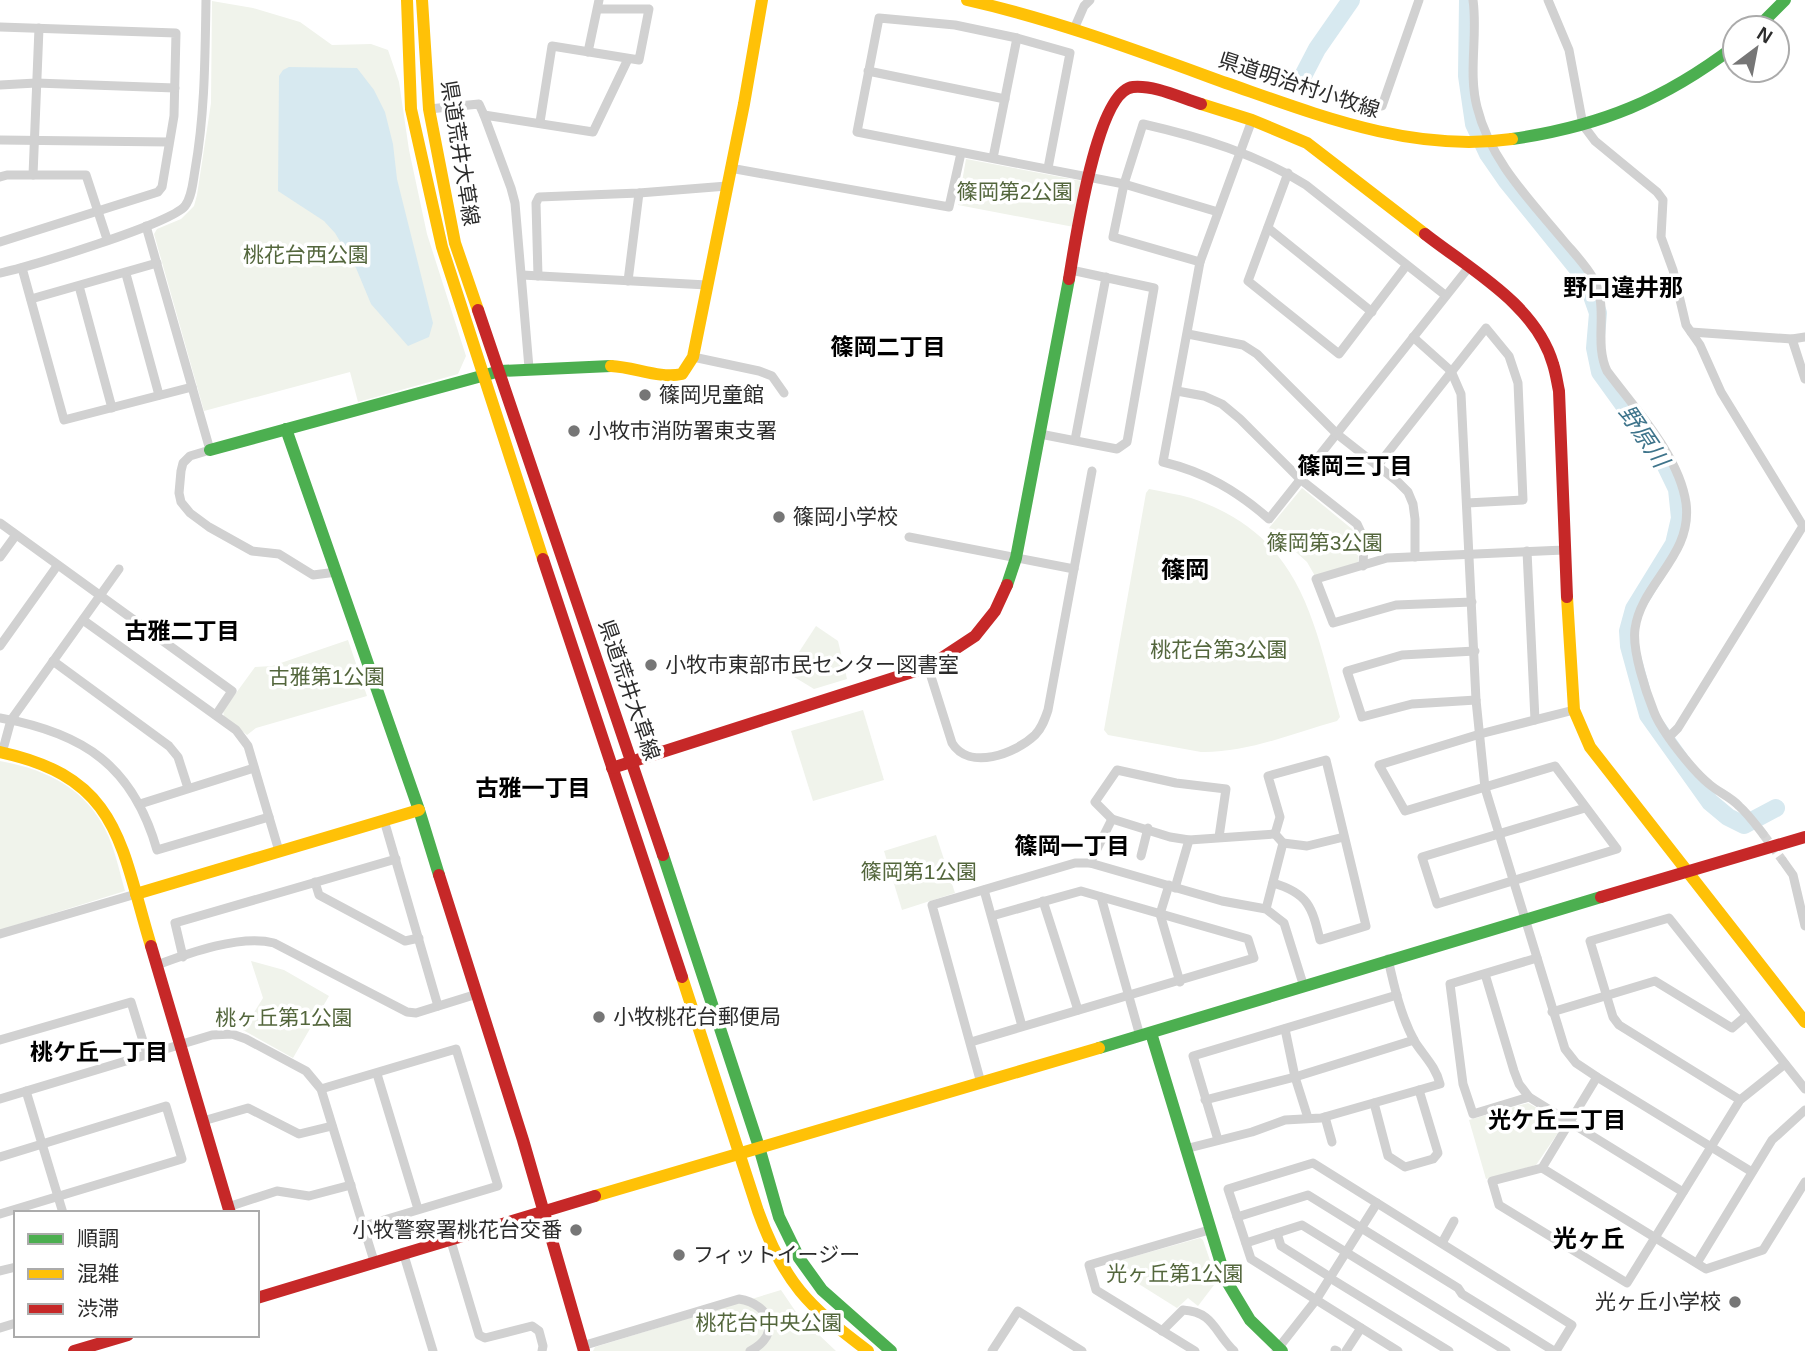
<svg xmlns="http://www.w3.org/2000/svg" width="1805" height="1351" font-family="Arial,'Noto Sans JP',sans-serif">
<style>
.green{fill:#f0f3eb}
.water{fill:#d7e9f0}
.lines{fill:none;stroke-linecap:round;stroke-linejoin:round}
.river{stroke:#d7e9f0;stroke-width:18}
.street-tunnel{stroke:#d5d5d5;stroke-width:9;stroke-dasharray:9 4.5;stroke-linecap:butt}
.street{stroke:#d1d1d1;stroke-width:9}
.fast{stroke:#4caf50;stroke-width:12}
.slow{stroke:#ffc107;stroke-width:12}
.jam{stroke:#c62828;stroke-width:12}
.poi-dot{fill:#767676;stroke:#fff;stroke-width:2.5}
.labels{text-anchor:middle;stroke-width:7;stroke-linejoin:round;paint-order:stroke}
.street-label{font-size:21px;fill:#2c2c2c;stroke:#fff}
.park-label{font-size:21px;fill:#53663c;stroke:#fff}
.poi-label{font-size:21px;fill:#2c2c2c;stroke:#fff;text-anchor:start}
.neighbourhood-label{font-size:23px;font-weight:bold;fill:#000;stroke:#fff}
.water-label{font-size:23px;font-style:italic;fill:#3e748b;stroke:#fff}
.quarter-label{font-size:24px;font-weight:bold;fill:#000;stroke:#fff}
</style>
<rect width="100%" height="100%" fill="#fff"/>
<!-- green -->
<g class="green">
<path d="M 212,1 L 253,8 L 300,22 L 332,45 L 371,44 L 388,50 L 399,82 L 409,150 L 427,234 L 466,356 L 458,374 L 358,402 L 350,372 L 204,411 L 154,234 L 157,229 L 181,219 L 194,206 L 197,195 L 211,103 Z"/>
<path d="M 966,159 L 1082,181 L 1074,227 L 958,205 Z"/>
<path d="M 1302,488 L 1352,529 L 1358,539 L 1358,564 L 1315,576 L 1307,562 L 1269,528 Z"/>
<path d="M 1149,489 C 1163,492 1177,494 1191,498 C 1301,535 1313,618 1340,717 L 1337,721 C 1294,733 1247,753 1201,752 L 1108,735 L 1104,730 L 1146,493 Z"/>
<path d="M 816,626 L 838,641 L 847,679 L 814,689 L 786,672 Z"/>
<path d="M 348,640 L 367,696 L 256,728 L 247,735 L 224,716 L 223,711 L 255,667 L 272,666 Z"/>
<path d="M 863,710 L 884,780 L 813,801 L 791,731 Z"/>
<path d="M 0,761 C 44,769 84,787 105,829 C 115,848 119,871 125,891 L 0,930 Z"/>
<path d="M 936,835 L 955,893 L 902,910 L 884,851 Z"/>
<path d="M 251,961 L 284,970 L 329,996 L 293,1058 L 243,1030 L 263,998 Z"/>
<path d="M 1528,1103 L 1562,1122 L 1562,1127 L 1536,1165 L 1486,1179 L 1469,1120 Z"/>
<path d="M 1200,1238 L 1203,1240 L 1217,1281 L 1198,1306 L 1188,1298 L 1177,1308 L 1107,1264 Z"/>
<path d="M 781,1290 L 798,1315 L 836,1351 L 593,1351 L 595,1347 Z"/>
</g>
<!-- water -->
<path class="water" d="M 289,67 L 357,68 L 374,90 L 385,112 L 393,144 L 397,179 L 433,323 L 429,337 L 408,346 L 371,304 L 356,268 L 335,233 L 324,221 L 278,191 L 279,76 L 283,70 Z"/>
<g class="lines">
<!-- river -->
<g class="river">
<path d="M 1468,0 L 1467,76 L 1474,124 L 1488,154 L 1506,180 L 1586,279 L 1598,313 L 1595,348 L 1600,372 L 1662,458 L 1677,489 L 1680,518 L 1674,544 L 1634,609 L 1628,631 L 1629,646 L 1648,715 L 1710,802 L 1728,817 L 1744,825 L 1776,808"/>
<path d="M 1304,74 L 1317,49 L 1351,0"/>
</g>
<!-- street-tunnel -->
<path class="street-tunnel" d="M 1763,834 L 1783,861"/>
<!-- street -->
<g class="street">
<path d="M 1473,0 C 1478,35 1468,72 1477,107 C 1490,160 1529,199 1563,240 C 1573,252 1585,264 1593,278 C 1610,308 1593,341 1607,371 C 1635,409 1679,455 1686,503 C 1693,556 1641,583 1635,629 C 1632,651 1646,692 1654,712 C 1662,732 1692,770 1709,784 C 1718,792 1731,797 1739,806 C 1748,814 1756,825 1763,834"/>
<path d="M 1548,0 L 1569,50 L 1583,125 L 1595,141 L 1657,192 L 1663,200 L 1661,237 L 1673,270 L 1686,325 L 1700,345 L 1721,392 L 1803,526 L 1678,728 L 1669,737"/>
<path d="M 0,27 L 176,33 L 174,116 L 162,187 L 158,192 L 0,242"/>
<path d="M 1074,29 L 1084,6 L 1090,0"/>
<path d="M 588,52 L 599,0"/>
<path d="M 868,71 L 1005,99"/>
<path d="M 0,85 L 36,83 L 175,88"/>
<path d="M 1382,106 L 1419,0"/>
<path d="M 429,109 L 479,104 L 484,115 L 511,188 L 515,203 L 529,368"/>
<path d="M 484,115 L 593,132 L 628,59"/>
<path d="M 1252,120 L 1200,262 L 1163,462 C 1205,472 1237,491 1269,519 L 1469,267"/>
<path d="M 540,122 L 552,46 L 639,60 L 649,9 L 598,9"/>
<path d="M 0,140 L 169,142"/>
<path d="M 993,158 L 1017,38"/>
<path d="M 730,168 L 949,207 L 961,153"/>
<path d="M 1048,168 L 1070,53 L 1017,38 L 955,25 L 879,18 L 857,132 L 1124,184 L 1218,212"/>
<path d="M 1288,173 L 1248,281 L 1339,354 L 1406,266"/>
<path d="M 33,175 L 39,28"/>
<path d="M 0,177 L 7,175 L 86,175 L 107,239"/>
<path d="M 146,226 L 210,450 L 190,456 L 183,463 L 181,471 L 179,493 L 181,502 L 190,513 L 209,527 L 252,551 L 279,554 L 313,575 L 337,572"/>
<path d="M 1268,228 L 1372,312"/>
<path d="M 1200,262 L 1113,237 L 1124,184 L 1143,124 C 1200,137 1257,154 1306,185 L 1445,295"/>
<path d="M 22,268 L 64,420 L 192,387"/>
<path d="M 0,273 C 29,267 170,224 185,206 C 192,197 193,181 195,170 C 205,114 205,57 206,0"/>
<path d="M 126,274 L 159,395"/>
<path d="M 522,275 L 707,285"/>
<path d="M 538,276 L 536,203 L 539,197 L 639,193 L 727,186"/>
<path d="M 628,281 L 639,193"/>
<path d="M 79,286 L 112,408"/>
<path d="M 31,299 L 157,263"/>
<path d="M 1691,332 L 1792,339 L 1805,337"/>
<path d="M 1188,334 L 1243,345 L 1257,354 L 1337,434 L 1398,482 L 1408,492 L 1413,504 L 1415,519 L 1415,557"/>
<path d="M 1413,337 L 1451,371 L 1461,394 L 1476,700 L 1485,788 L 1565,1049 L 1576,1063 L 1597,1077 L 1752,1172"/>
<path d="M 1792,339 L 1805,379"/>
<path d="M 693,357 L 759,371 L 772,376 L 784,393"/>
<path d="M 1177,391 L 1204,396 L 1222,404 L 1240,419 L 1300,479 L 1357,524 L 1364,539 L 1363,566"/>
<path d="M 1040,434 L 1117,449 L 1127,442 L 1154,288 L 1071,270"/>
<path d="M 1075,440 L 1106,277"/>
<path d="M 1378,465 L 1486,328 L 1509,356 L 1518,383 L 1523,500 L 1467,503"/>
<path d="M 0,523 L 232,691 L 216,715"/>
<path d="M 909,537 L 1074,569"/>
<path d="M 1527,551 L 1535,720"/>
<path d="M 0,557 L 16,535"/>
<path d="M 1472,602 L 1396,605 L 1333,623 L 1316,579 L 1387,558 L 1564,550"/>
<path d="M 83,620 L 236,730 L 248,746 L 279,851"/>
<path d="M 0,646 L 57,566"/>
<path d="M 1475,651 L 1402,655 L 1347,671 L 1362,717 L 1412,704 L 1476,700"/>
<path d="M 53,661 L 169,746 L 178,757 L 188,788"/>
<path d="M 928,667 L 952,743 C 969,771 1015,754 1035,735 C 1042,728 1045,719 1048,710 L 1092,471"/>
<path d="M 1574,710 L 1480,734 L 1379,765 L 1405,811 L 1555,766 L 1617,849 L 1437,904 L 1422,857 L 1585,808"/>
<path d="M 0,718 C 84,733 133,766 157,850 L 269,817"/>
<path d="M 2,753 L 11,720 L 119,569"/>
<path d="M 140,804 L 254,768"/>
<path d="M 386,827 L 438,1006"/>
<path d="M 1219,837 L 1226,789 L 1176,783 L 1117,770 L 1095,802 L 1112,819 L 1170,837 L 1189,840 L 1275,834"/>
<path d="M 1283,843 L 1307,846 L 1344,837"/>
<path d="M 1141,856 L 1148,828"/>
<path d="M 1783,861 L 1793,875 L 1805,926"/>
<path d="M 1090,863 L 1112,819"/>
<path d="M 315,882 L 319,895 L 405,941 L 419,938"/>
<path d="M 1273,883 C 1308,893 1312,907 1320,940 L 1366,926 L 1326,760 L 1268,776 L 1280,817 L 1275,834"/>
<path d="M 1169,885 L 1160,914 L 1180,982"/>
<path d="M 1175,888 L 1189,840"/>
<path d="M 984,890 L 1022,1026"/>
<path d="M 1101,897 L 1140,1036"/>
<path d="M 1043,901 L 1078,1010"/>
<path d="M 1266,909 L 1283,843 L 1275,834"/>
<path d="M 0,934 L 136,894"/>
<path d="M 183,957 L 175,923 L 396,859"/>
<path d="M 157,965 C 189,953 241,934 274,943 L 407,1012 L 416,1013 L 477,994"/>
<path d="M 1485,974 L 1514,1071 L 1519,1084 L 1529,1097 L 1683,1192"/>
<path d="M 1552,1012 L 1655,981 L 1732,1028 L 1746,1016"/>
<path d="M 1285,1029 L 1295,1077 L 1308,1118"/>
<path d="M 0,1040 L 131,1002 L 147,1054"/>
<path d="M 971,1042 L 1254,958 L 1248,939 L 1081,891 L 992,916"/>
<path d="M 377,1074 L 418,1209"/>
<path d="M 1597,1077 L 1542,1168 L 1492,1181 L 1499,1205 L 1627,1283 L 1740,1100 L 1785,1064"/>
<path d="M 981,1083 L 932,905 L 1075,863 L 1090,863 L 1222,901 L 1266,909 L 1284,923 L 1304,987"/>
<path d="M 321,1089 L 456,1049 L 498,1186 L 364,1226"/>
<path d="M 26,1091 L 63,1213"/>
<path d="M 1529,1097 L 1473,1114 L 1463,1084 L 1450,984 L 1537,958"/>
<path d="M 0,1099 L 212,1035 L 232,1034 L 246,1039 L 306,1071 L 321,1089 L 374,1261"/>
<path d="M 1205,1100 L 1295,1077 L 1414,1040"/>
<path d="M 1740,1100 L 1619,1025 L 1613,1017 L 1590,941 L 1669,918 L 1805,1089"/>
<path d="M 1374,1103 L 1388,1156 L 1405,1167 L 1433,1159 L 1438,1153 L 1419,1090"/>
<path d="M 1325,1117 L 1332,1142"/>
<path d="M 203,1121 L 248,1108 L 299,1134 L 332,1126"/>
<path d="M 1218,1140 L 1193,1056 L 1397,995"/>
<path d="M 1185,1149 L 1252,1132 L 1285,1120 L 1321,1118 L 1440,1084 C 1436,1067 1424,1056 1415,1042 C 1401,1017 1394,986 1388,959"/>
<path d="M 0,1157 L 166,1106 L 182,1159 L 0,1214"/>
<path d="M 1542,1168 L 1706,1269 L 1763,1250 L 1805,1182"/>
<path d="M 228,1207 L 277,1191 L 309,1196 L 351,1185"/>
<path d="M 1237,1217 L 1308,1195 L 1458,1288 L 1462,1294 L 1554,1351"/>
<path d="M 1277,1233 L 1281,1246 L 1330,1277"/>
<path d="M 450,1238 L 479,1335 L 485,1338 L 532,1326 L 539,1331 L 543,1346 L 542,1351"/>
<path d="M 1246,1243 L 1302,1225 L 1506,1351"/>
<path d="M 1442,1243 L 1454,1221"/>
<path d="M 403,1252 L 433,1351"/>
<path d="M 1697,1263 L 1772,1140 L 1805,1110"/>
<path d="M 0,1271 L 16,1267"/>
<path d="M 1330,1278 L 1449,1351"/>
<path d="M 0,1328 L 16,1323"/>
<path d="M 1162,1331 L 1183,1310 C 1214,1312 1214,1332 1234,1351"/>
<path d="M 582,1346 L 739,1299 C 771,1304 782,1335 750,1351"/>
<path d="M 1335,1350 L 1337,1351"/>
<path d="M 992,1351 L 1018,1311 L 1082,1351"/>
<path d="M 1195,1351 L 1096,1290 L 1089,1265 L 1209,1230"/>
<path d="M 1276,1351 L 1316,1300 L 1377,1203"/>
<path d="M 1346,1351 L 1361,1328"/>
<path d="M 1398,1351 L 1251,1259 L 1228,1189 L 1313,1163 L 1572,1325 L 1556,1351"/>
</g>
<!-- fast -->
<g class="fast">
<path d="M 1757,28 L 1785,0"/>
<path d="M 1512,139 C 1601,126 1664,100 1735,46"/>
<path d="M 286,429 L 419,810 L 439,875"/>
<path d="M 210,450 L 500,371 L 611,366"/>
<path d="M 1007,585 L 1016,558 L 1069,279"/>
<path d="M 663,855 L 759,1147 L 779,1217 L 799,1258 L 822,1290 L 891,1351"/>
<path d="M 1151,1033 L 1226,1280 L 1250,1320 L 1282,1351"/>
<path d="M 1099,1048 C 1267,999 1433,946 1601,897"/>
</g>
<!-- slow -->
<g class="slow">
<path d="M 407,0 L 411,109 L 442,247 L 543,559"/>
<path d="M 422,0 L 429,109 L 455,243 L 478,310"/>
<path d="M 967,0 C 1056,20 1141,52 1226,83 C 1318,115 1412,153 1512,139"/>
<path d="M 1201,104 L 1252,120 L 1307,143 L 1425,234"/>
<path d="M 611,366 C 635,367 659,379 682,374 L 693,357 L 744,104 L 762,0"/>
<path d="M 1567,597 L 1574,710 L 1590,747 L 1805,1022"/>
<path d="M 0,752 C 120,778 120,844 151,946"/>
<path d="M 136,894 L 419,810"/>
<path d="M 682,977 L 758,1211 C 784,1283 808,1306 868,1351"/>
<path d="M 595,1196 L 1099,1048"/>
</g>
<!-- jam -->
<g class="jam">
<path d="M 1425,234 C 1471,270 1536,305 1553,364 C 1556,373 1557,382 1559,391 L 1567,597"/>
<path d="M 1069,279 C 1075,245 1096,91 1133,87 C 1155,85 1181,98 1201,104"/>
<path d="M 478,310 L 663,855"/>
<path d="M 543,559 L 682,977"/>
<path d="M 612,768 L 928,667 L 975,636 L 995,611 L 1007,585"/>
<path d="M 439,875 L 523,1140 L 584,1351"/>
<path d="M 1601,897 L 1805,837"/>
<path d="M 151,946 L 230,1213"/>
<path d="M 257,1298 L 595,1196"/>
<path d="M 74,1351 L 128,1335"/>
</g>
</g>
<!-- markers -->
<g class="poi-dot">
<circle cx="645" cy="395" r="7"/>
<circle cx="574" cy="431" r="7"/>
<circle cx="779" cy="517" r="7"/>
<circle cx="651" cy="665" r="7"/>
<circle cx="599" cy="1017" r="7"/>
<circle cx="576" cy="1230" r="7"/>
<circle cx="679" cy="1255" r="7"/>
<circle cx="1735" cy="1302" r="7"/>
</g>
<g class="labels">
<!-- street labels -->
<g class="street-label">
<text transform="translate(1299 85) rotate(18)" y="7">県道明治村小牧線</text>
<text transform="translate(460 153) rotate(81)" y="7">県道荒井大草線</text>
<text transform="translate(629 690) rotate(71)" y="7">県道荒井大草線</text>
</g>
<!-- park labels -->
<g class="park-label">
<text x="1015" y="199">篠岡第2公園</text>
<text x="306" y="262">桃花台西公園</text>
<text x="1325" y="550">篠岡第3公園</text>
<text x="1219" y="657">桃花台第3公園</text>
<text x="327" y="684">古雅第1公園</text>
<text x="919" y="879">篠岡第1公園</text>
<text x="284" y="1025">桃ヶ丘第1公園</text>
<text x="1175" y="1281">光ヶ丘第1公園</text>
<text x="769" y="1330">桃花台中央公園</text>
</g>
<!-- poi labels -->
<g class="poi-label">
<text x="659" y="402">篠岡児童館</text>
<text x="588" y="438">小牧市消防署東支署</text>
<text x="793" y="524">篠岡小学校</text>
<text x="665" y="672">小牧市東部市民センター図書室</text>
<text x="613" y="1024">小牧桃花台郵便局</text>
<text x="562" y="1237" text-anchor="end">小牧警察署桃花台交番</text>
<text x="693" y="1262">フィットイージー</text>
<text x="1721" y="1309" text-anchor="end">光ヶ丘小学校</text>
</g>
<!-- neighbourhood labels -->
<g class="neighbourhood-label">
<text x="888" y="355">篠岡二丁目</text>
<text x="1355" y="474">篠岡三丁目</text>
<text x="182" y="639">古雅二丁目</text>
<text x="533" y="796">古雅一丁目</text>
<text x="1072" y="854">篠岡一丁目</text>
<text x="99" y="1060">桃ケ丘一丁目</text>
<text x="1557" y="1128">光ケ丘二丁目</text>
</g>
<!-- water labels -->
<g class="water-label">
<text transform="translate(1644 436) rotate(56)" y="8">野原川</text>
</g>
<!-- quarter labels -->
<g class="quarter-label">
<text x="1623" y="296">野口違井那</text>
<text x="1185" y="578">篠岡</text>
<text x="1589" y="1247">光ヶ丘</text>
</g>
</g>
<!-- legend -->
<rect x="14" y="1211" width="245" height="126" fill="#ffffff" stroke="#ababab" stroke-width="2"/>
<rect x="28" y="1234" width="35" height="10" fill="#4caf50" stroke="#ababab" stroke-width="2"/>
<text x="77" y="1246" font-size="21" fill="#2c2c2c">順調</text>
<rect x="28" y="1269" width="35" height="10" fill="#ffc107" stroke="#ababab" stroke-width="2"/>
<text x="77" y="1281" font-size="21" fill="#2c2c2c">混雑</text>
<rect x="28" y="1304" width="35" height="10" fill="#c62828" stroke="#ababab" stroke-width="2"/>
<text x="77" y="1316" font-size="21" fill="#2c2c2c">渋滞</text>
<!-- north arrow -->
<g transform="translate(1756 49) rotate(32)"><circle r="33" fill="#ffffff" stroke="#ababab" stroke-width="2"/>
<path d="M0-5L12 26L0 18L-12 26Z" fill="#767676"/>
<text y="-10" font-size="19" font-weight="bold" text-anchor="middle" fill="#2c2c2c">N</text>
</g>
</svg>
